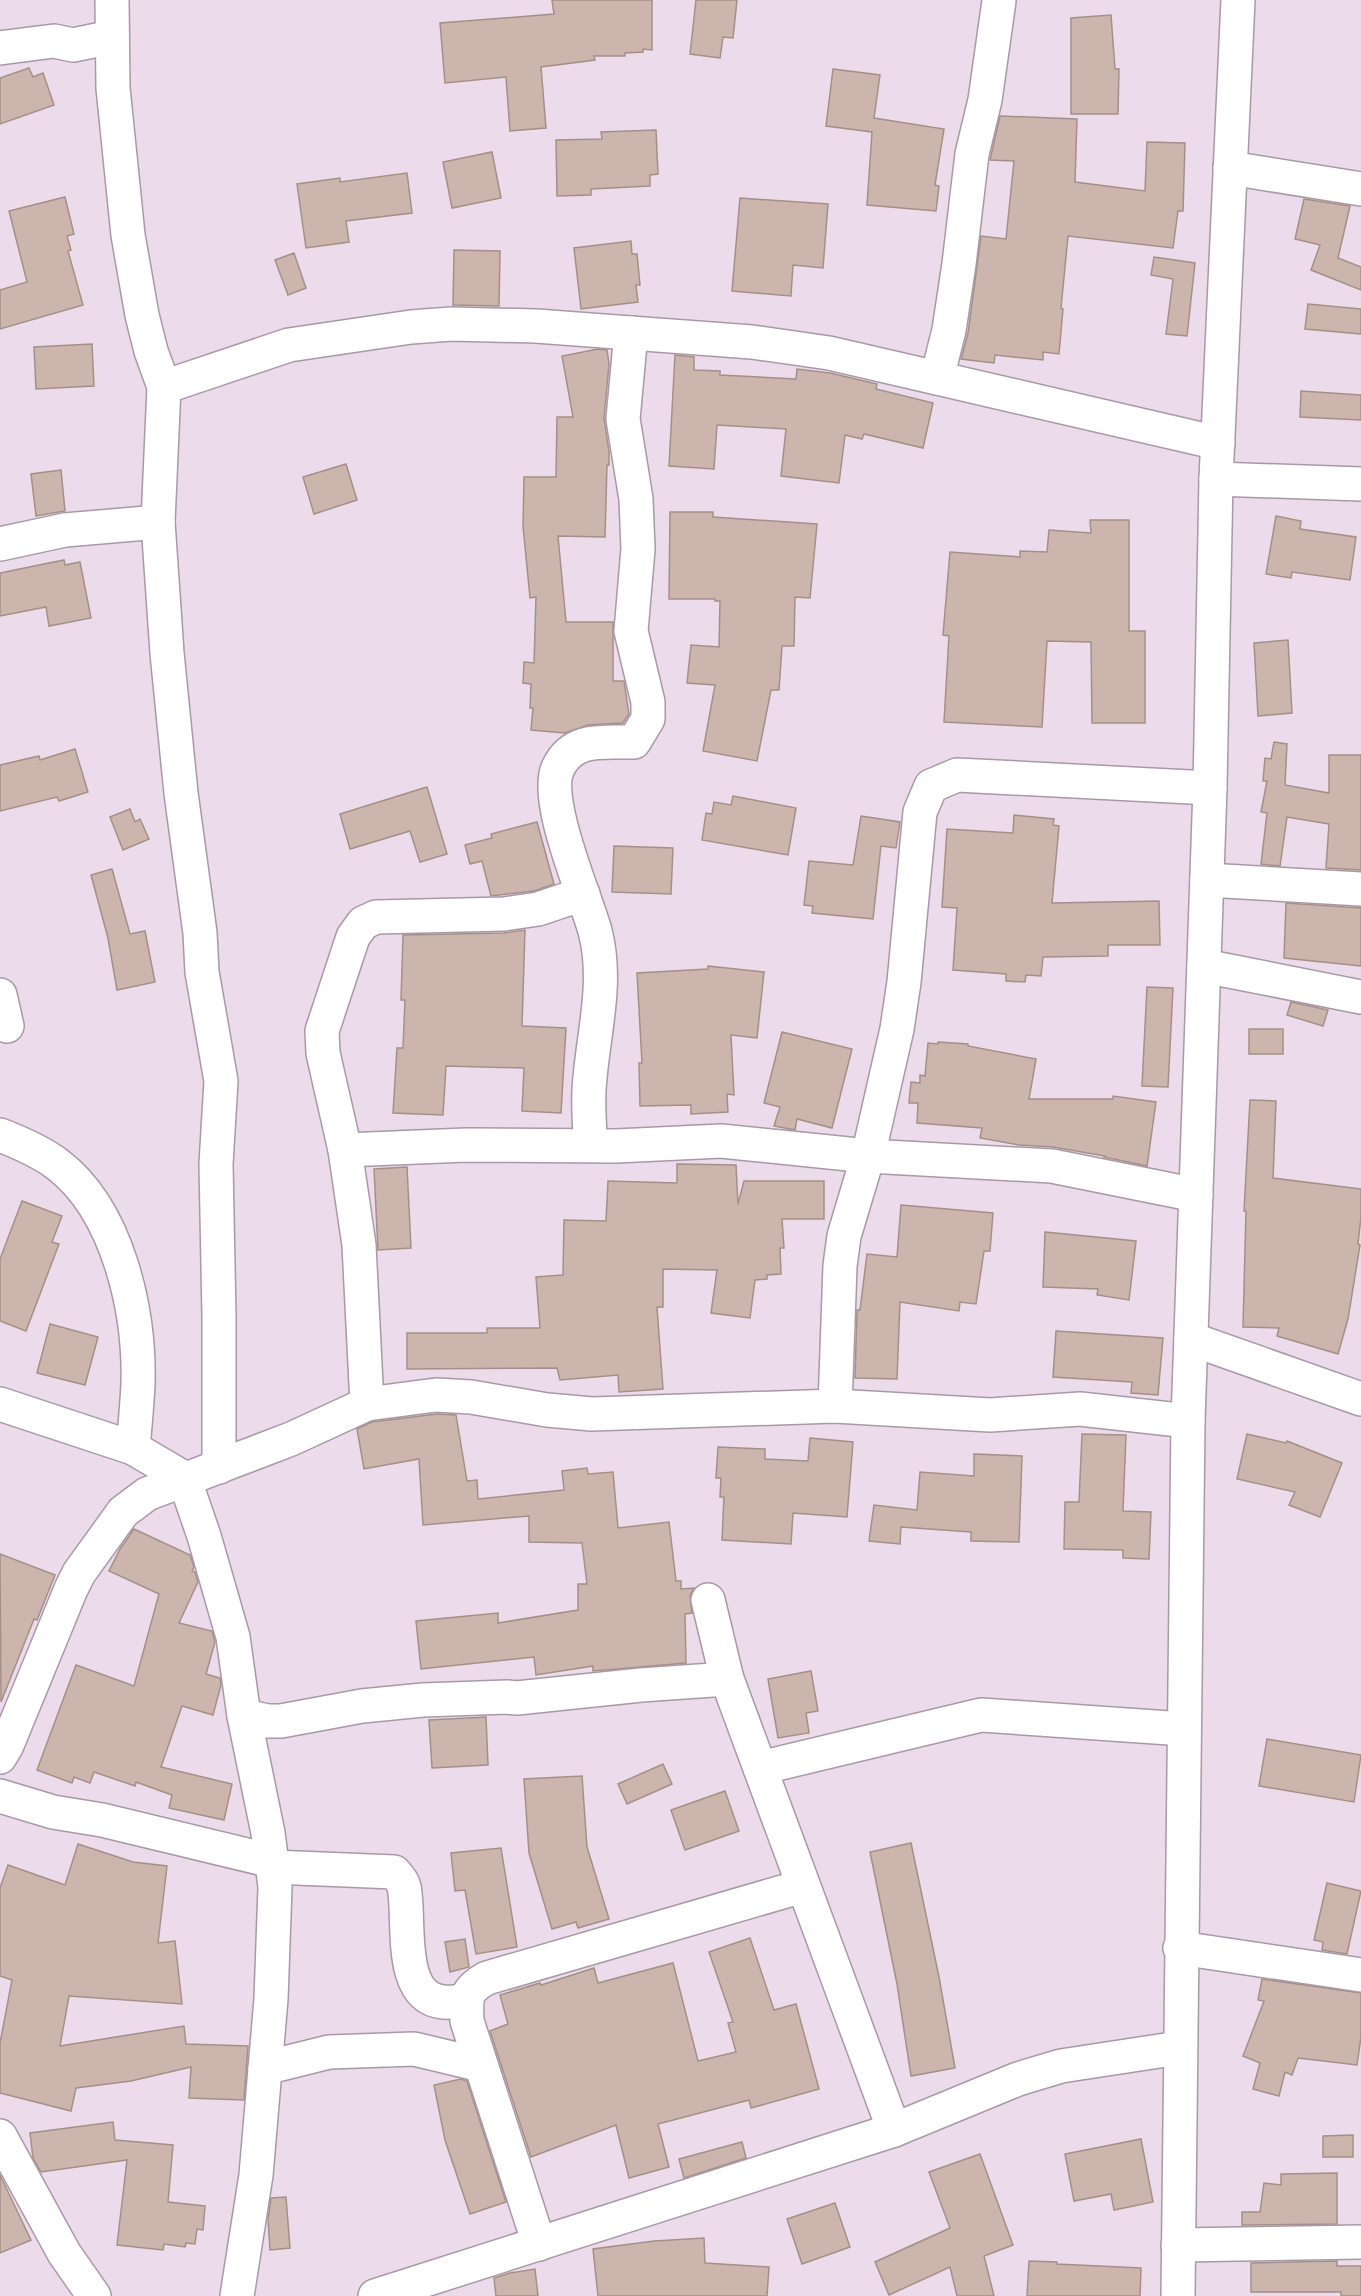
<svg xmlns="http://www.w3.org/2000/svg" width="1361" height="2296" font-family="'Work Sans',sans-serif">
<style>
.building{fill:#cbb5ac;stroke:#a59087;stroke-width:1.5}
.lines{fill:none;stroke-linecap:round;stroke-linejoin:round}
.minor-casing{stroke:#a999a8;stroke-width:36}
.major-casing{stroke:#a999a8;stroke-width:36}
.minor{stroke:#fff;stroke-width:33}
.major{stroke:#fff;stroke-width:33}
</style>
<rect width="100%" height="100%" fill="#ebdbeb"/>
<!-- building -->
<g class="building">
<path d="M 552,0 L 652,0 L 652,50 L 643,49 L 643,52 L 625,53 L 625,56 L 594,56 L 595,60 L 541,67 L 546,128 L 510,131 L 506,77 L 445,83 L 440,23 L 554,14 Z"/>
<path d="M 696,0 L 737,0 L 733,38 L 723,37 L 720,58 L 690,54 Z"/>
<path d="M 1111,15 L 1115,69 L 1119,69 L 1118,114 L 1071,114 L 1071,18 Z"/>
<path d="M 29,68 L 33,77 L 43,73 L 54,105 L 0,124 L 0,78 Z"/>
<path d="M 833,69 L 880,75 L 874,118 L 944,129 L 935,185 L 939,186 L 936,211 L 867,205 L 872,132 L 826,126 Z"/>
<path d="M 1000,116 L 1077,119 L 1075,182 L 1145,191 L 1147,142 L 1185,143 L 1183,211 L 1178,211 L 1173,248 L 1068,236 L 1061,308 L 1063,309 L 1059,354 L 1043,352 L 1043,360 L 995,355 L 994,363 L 961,359 L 968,333 L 981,236 L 1006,239 L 1014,161 L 990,160 Z"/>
<path d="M 656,130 L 658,174 L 650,175 L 650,186 L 591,189 L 591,195 L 557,196 L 556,140 L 602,139 L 601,132 Z"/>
<path d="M 492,152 L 501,198 L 452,208 L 443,162 Z"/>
<path d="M 407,173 L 412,213 L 346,221 L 349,242 L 306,248 L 297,184 L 340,178 L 340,182 Z"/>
<path d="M 65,197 L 74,234 L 67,236 L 71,250 L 68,251 L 83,305 L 0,329 L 0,290 L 27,282 L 9,211 Z"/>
<path d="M 740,198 L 828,204 L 823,268 L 793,265 L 791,296 L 732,291 Z"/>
<path d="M 1304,199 L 1350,206 L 1338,258 L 1361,267 L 1361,290 L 1311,270 L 1320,245 L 1295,239 Z"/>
<path d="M 631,241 L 632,254 L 637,254 L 640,285 L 636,285 L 638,302 L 581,309 L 574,248 Z"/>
<path d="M 454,250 L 500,251 L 499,306 L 453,305 Z"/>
<path d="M 294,253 L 306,288 L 288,295 L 275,260 Z"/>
<path d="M 1154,257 L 1195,263 L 1187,336 L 1166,334 L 1173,279 L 1151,275 Z"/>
<path d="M 1308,304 L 1361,309 L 1361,334 L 1305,329 Z"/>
<path d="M 92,344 L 94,386 L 36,389 L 34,347 Z"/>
<path d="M 598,349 L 607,350 L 609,364 L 604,418 L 609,452 L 609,465 L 607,465 L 605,537 L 558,536 L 566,622 L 613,622 L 613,681 L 624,681 L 629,714 L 623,723 L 588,725 L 565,733 L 531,730 L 533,708 L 530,708 L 531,684 L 523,683 L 524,662 L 534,663 L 536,597 L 530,598 L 523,526 L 524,477 L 556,477 L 557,417 L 573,417 L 562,356 Z"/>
<path d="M 675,355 L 694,357 L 694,370 L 720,371 L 720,375 L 796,379 L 797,369 L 830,373 L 877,384 L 876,389 L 933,403 L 923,448 L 864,434 L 862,439 L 845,435 L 839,483 L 781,476 L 786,429 L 717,425 L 714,469 L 669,466 Z"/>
<path d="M 1301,391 L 1361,395 L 1361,420 L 1300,417 Z"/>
<path d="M 346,464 L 357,500 L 314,514 L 303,477 Z"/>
<path d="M 61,470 L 65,511 L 36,516 L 31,474 Z"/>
<path d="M 670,512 L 713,512 L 713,517 L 817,524 L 810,598 L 795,597 L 794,646 L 782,646 L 779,690 L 771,690 L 757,761 L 703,751 L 715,685 L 687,683 L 691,645 L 719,647 L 720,601 L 715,601 L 715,599 L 669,599 Z"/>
<path d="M 1276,516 L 1301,521 L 1300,529 L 1356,537 L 1350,580 L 1292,572 L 1291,578 L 1266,574 Z"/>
<path d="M 1090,520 L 1129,520 L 1129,631 L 1145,631 L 1145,723 L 1092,723 L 1091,642 L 1047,641 L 1042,727 L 944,722 L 949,636 L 943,635 L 950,552 L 1020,557 L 1020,551 L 1047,552 L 1049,530 L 1091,533 Z"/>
<path d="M 64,560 L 65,565 L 80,562 L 91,618 L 49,626 L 46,607 L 0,616 L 0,573 Z"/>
<path d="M 1288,640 L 1292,713 L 1258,716 L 1254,643 Z"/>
<path d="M 1274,742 L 1287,744 L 1285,785 L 1329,793 L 1329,755 L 1361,755 L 1361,870 L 1326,868 L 1329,824 L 1287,817 L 1280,866 L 1261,864 L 1267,813 L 1261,812 L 1267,781 L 1263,781 L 1265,758 L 1271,759 Z"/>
<path d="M 75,749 L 88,792 L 59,801 L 57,797 L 0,811 L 0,765 L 39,756 L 40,760 Z"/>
<path d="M 427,787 L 447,854 L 420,862 L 410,831 L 350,849 L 340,814 Z"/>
<path d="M 733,796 L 796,808 L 788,855 L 702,840 L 706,813 L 712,814 L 714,802 L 731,805 Z"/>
<path d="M 130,809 L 135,822 L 140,819 L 149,839 L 123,850 L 110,817 Z"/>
<path d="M 1014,815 L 1054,819 L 1053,825 L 1059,826 L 1052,903 L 1159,901 L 1160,945 L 1108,945 L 1108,956 L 1043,957 L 1041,976 L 1026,975 L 1025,982 L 1006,981 L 1006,974 L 953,970 L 957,908 L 942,907 L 947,829 L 1013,833 Z"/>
<path d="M 861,816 L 900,822 L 896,848 L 881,846 L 873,919 L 812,913 L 813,906 L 804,905 L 809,861 L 853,865 Z"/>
<path d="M 537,822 L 554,884 L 534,891 L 491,896 L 482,861 L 470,864 L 465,845 L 492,838 L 491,834 Z"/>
<path d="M 614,846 L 673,848 L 671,894 L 612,892 Z"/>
<path d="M 112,869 L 130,934 L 145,931 L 155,982 L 117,990 L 108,938 L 91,875 Z"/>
<path d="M 1286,903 L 1361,908 L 1361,966 L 1284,958 Z"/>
<path d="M 525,930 L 522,1026 L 566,1028 L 561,1113 L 522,1111 L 524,1068 L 446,1066 L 443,1115 L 393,1113 L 397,1048 L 403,1048 L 405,1000 L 401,1000 L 403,935 L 504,933 Z"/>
<path d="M 708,966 L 764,972 L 757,1038 L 731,1035 L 734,1095 L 727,1094 L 728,1112 L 691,1114 L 691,1105 L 640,1106 L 639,1063 L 642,1063 L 637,973 L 708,969 Z"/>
<path d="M 1147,987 L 1173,988 L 1168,1087 L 1142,1086 Z"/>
<path d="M 1291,1002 L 1328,1010 L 1323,1026 L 1287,1015 Z"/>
<rect x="1249" y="1029" width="34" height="25"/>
<path d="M 782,1032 L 852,1049 L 832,1128 L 797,1119 L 795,1130 L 774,1126 L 780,1107 L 764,1103 Z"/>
<path d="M 938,1042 L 968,1044 L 968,1046 L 1036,1059 L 1029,1099 L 1113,1099 L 1113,1096 L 1156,1102 L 1147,1166 L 1104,1157 L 1105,1156 L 1053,1147 L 1019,1145 L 980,1138 L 982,1128 L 917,1123 L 918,1103 L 909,1103 L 911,1082 L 920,1083 L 920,1075 L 925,1076 L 928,1043 L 938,1044 Z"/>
<path d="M 1250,1100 L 1276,1101 L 1273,1178 L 1361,1189 L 1361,1217 L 1358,1244 L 1360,1245 L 1348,1319 L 1338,1354 L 1277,1336 L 1279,1328 L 1243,1327 L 1246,1211 L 1244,1211 Z"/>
<path d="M 677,1164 L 736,1165 L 738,1204 L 744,1181 L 824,1181 L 824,1219 L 782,1219 L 784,1248 L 780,1248 L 781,1274 L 767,1275 L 767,1279 L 755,1280 L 750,1318 L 711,1313 L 717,1270 L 663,1269 L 663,1307 L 657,1307 L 663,1389 L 619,1392 L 618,1375 L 560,1380 L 557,1368 L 407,1369 L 407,1333 L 487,1333 L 487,1328 L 540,1328 L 536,1277 L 563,1275 L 564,1220 L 606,1221 L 608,1181 L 677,1183 Z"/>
<path d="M 407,1167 L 411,1248 L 378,1250 L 374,1169 Z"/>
<path d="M 22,1201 L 62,1216 L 52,1242 L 59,1244 L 26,1331 L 0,1321 L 0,1259 Z"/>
<path d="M 901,1205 L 993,1213 L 990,1251 L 984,1251 L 976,1304 L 960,1302 L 959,1311 L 900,1302 L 897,1379 L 855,1378 L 857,1310 L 860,1310 L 867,1254 L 897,1257 Z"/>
<path d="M 1045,1232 L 1136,1241 L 1129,1300 L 1097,1295 L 1098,1289 L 1043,1287 Z"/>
<path d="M 50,1324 L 98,1337 L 85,1385 L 37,1373 Z"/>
<path d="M 1056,1331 L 1163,1338 L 1158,1395 L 1131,1393 L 1132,1382 L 1053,1377 Z"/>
<path d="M 437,1414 L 456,1415 L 467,1481 L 477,1480 L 478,1499 L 564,1490 L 562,1471 L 587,1468 L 588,1474 L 613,1472 L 618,1528 L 669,1522 L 676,1581 L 681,1581 L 681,1589 L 694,1588 L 690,1595 L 692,1613 L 685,1614 L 686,1663 L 593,1671 L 593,1666 L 536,1675 L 534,1657 L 421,1669 L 416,1621 L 498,1613 L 498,1623 L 578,1610 L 578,1584 L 587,1584 L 582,1543 L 529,1542 L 529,1516 L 423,1525 L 419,1459 L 364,1469 L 357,1429 L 372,1422 Z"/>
<path d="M 1082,1434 L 1126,1435 L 1123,1511 L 1151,1512 L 1149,1559 L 1123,1558 L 1123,1550 L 1064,1549 L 1065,1502 L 1079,1502 Z"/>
<path d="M 1247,1434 L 1286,1443 L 1287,1441 L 1342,1463 L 1320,1517 L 1289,1505 L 1295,1492 L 1237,1479 Z"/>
<path d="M 810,1438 L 853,1442 L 847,1517 L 793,1513 L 791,1544 L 722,1540 L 724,1497 L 720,1497 L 721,1478 L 716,1478 L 718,1447 L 765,1449 L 765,1459 L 808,1461 Z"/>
<path d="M 974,1454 L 1022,1456 L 1019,1542 L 971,1541 L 971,1532 L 901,1527 L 900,1544 L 869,1541 L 874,1505 L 917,1510 L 920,1472 L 974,1476 Z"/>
<path d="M 134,1529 L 190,1555 L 194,1567 L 192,1571 L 195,1572 L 198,1582 L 179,1623 L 212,1631 L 215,1642 L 206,1674 L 220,1678 L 221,1685 L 213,1715 L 182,1706 L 161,1767 L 232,1784 L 224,1820 L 169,1808 L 172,1795 L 136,1782 L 135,1786 L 94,1772 L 90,1783 L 74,1777 L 72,1783 L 37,1770 L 76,1665 L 134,1686 L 159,1594 L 109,1571 L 120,1549 Z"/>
<path d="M 0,1554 L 55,1575 L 37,1620 L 34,1619 L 1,1702 Z"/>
<path d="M 811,1671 L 818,1711 L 806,1713 L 809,1733 L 778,1738 L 768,1679 Z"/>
<path d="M 486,1717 L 488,1765 L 432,1768 L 429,1720 Z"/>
<path d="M 1267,1739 L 1361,1755 L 1354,1802 L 1259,1786 Z"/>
<path d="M 663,1764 L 672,1784 L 627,1804 L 618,1784 Z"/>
<path d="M 582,1776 L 587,1847 L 609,1919 L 578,1928 L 576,1922 L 552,1929 L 529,1853 L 524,1779 Z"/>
<path d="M 725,1791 L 739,1831 L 685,1850 L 671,1810 Z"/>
<path d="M 911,1843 L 939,1977 L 955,2068 L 911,2076 L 897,1984 L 870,1852 Z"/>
<path d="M 78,1844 L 133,1862 L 167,1866 L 158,1943 L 175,1941 L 182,2004 L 69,1996 L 60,2046 L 184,2026 L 186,2044 L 248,2046 L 244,2100 L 189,2098 L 191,2067 L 131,2081 L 76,2088 L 71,2111 L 0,2093 L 0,2043 L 12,1980 L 0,1976 L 0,1888 L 8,1865 L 65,1885 Z"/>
<path d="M 501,1848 L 517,1947 L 476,1954 L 465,1890 L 455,1891 L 451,1853 Z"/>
<path d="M 1327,1883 L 1361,1891 L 1347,1954 L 1322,1950 L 1323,1942 L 1314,1940 Z"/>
<path d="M 750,1938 L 774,2010 L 796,2004 L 819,2089 L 751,2108 L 749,2100 L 658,2124 L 669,2167 L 629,2178 L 616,2125 L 531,2157 L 490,2031 L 508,2024 L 500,1995 L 540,1983 L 541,1985 L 594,1968 L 598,1983 L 673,1963 L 698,2061 L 736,2052 L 728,2023 L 733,2022 L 709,1952 Z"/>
<path d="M 465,1939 L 469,1967 L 450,1972 L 445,1942 Z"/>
<path d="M 1262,1979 L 1361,1993 L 1361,2037 L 1357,2065 L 1298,2058 L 1292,2075 L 1285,2072 L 1279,2096 L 1253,2089 L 1260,2063 L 1243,2056 L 1264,2001 L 1258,2000 Z"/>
<path d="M 461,2079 L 467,2081 L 506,2202 L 470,2214 L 445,2140 L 434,2085 Z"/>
<path d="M 113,2122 L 115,2140 L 173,2145 L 168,2202 L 205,2206 L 203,2230 L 197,2229 L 195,2244 L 186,2243 L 185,2247 L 164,2244 L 163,2250 L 117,2245 L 127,2160 L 41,2172 L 33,2158 L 30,2133 Z"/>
<path d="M 1353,2135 L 1353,2157 L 1323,2157 L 1323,2136 Z"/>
<path d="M 1141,2139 L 1153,2202 L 1114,2210 L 1111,2194 L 1074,2201 L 1065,2154 Z"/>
<path d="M 742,2142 L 746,2158 L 684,2178 L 679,2159 Z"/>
<path d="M 980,2154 L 1013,2245 L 984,2256 L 994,2296 L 957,2296 L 950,2267 L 889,2295 L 875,2262 L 950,2228 L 929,2172 Z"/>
<path d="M 1337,2173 L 1337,2224 L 1242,2225 L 1242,2212 L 1260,2212 L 1264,2183 L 1281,2185 L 1281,2174 Z"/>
<path d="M 0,2175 L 31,2240 L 0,2253 Z"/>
<path d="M 286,2197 L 290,2248 L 270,2250 L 268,2219 L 271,2198 Z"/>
<path d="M 835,2203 L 850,2247 L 802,2264 L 787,2219 Z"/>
<path d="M 704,2238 L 705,2263 L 769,2267 L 767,2296 L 598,2296 L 593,2249 L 654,2241 Z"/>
<path d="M 1029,2261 L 1057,2262 L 1057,2264 L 1141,2268 L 1140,2296 L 1027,2296 Z"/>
<path d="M 1337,2261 L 1337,2266 L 1361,2266 L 1361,2296 L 1341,2296 L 1341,2292 L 1251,2292 L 1251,2263 Z"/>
<path d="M 535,2269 L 538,2296 L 496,2296 L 494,2278 L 510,2273 Z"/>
</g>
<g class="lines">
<!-- minor casing -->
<g class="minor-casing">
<g id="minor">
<path d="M 112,0 L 113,88 L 128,235 L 142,315 L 151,351 L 164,387 L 158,522 L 167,653 L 181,793 L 200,933 L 202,972 L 221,1081 L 216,1164 L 219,1316 L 219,1467"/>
<path d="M 0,48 L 54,41 L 73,45 L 112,37"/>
<path d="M 1230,168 L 1361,189"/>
<path d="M 937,378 L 949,330 L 959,264 L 972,154 L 985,100 L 999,1"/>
<path d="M 164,387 L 289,345 L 411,327 L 451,324 L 536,326 L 752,342 L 829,353 L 1218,443"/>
<path d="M 1216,479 L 1361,484"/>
<path d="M 0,544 L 65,530 L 158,522"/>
<path d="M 1207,880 L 1361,889"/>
<path d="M 1204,966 L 1361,997"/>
<path d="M 0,995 L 7,1026"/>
<path d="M 0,1135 C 18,1142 41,1152 57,1164 C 118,1210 140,1311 138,1384 C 137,1405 135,1426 133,1448"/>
<path d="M 590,1145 C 590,1127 588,1108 589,1090 C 592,1037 609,984 595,931 C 585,895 543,800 558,768 C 573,736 604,743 634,742 L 648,719 L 648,702 L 631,631 L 638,549 L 636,499 L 623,419 L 631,333"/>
<path d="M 345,1150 L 466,1145 L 616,1146 L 721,1141 L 868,1156 L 1052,1166 L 1196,1195"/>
<path d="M 1191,1339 L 1361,1399"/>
<path d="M 0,1404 L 133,1448 L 184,1478 L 204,1536 L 233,1637 L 244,1716 L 268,1833 L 275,1887 L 271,1999 L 256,2175 L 237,2296"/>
<path d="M 367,1404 L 359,1245 L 345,1150 L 323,1053 L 322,1031 L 353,937 L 363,923 L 376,917 L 504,914 L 538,909 L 583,894"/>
<path d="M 835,1406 L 840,1266 L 844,1236 L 868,1156 L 897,1029 L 904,982 L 920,812 L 931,786 L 957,775 L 1210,788"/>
<path d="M 708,1600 L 727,1679 L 894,2130"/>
<path d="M 244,1716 L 268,1721 L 281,1721 L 362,1706 L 423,1700 L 507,1697 L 517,1698 L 641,1685 L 727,1679"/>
<path d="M 0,1757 L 7,1745 L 71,1589 L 79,1573 L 123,1512 L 147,1494 L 291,1439 L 367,1404 L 436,1395 L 471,1397 L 547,1410 L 592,1414 L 835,1406 L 990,1415 L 1080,1409 L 1188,1421"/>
<path d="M 760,1768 L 981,1715 L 1184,1729"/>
<path d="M 0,1796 L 53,1812 L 102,1820 L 272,1861"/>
<path d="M 273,1867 L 394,1872 C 398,1876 403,1882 404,1887 C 411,1918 396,1997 443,2002 C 450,2003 459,2001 466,2001"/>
<path d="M 1180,1948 L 1361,1975"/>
<path d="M 265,2068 L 329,2052 L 414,2049 L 481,2065"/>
<path d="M 0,2136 L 64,2253 L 94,2296"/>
<path d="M 539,2244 L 467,2021 C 466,1997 465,1990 487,1978 L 803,1886"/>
<path d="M 1178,2245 L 1361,2242"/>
<path d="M 375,2296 L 894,2130 L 1018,2079 L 1061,2066 L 1179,2048"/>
</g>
</g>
<!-- major casing -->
<g class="major-casing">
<path id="major" d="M 1178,2296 L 1188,1421 L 1210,788 L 1216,479 L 1238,0"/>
</g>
<!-- minor -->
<use href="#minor" class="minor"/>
<!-- major -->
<use href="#major" class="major"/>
</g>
</svg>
